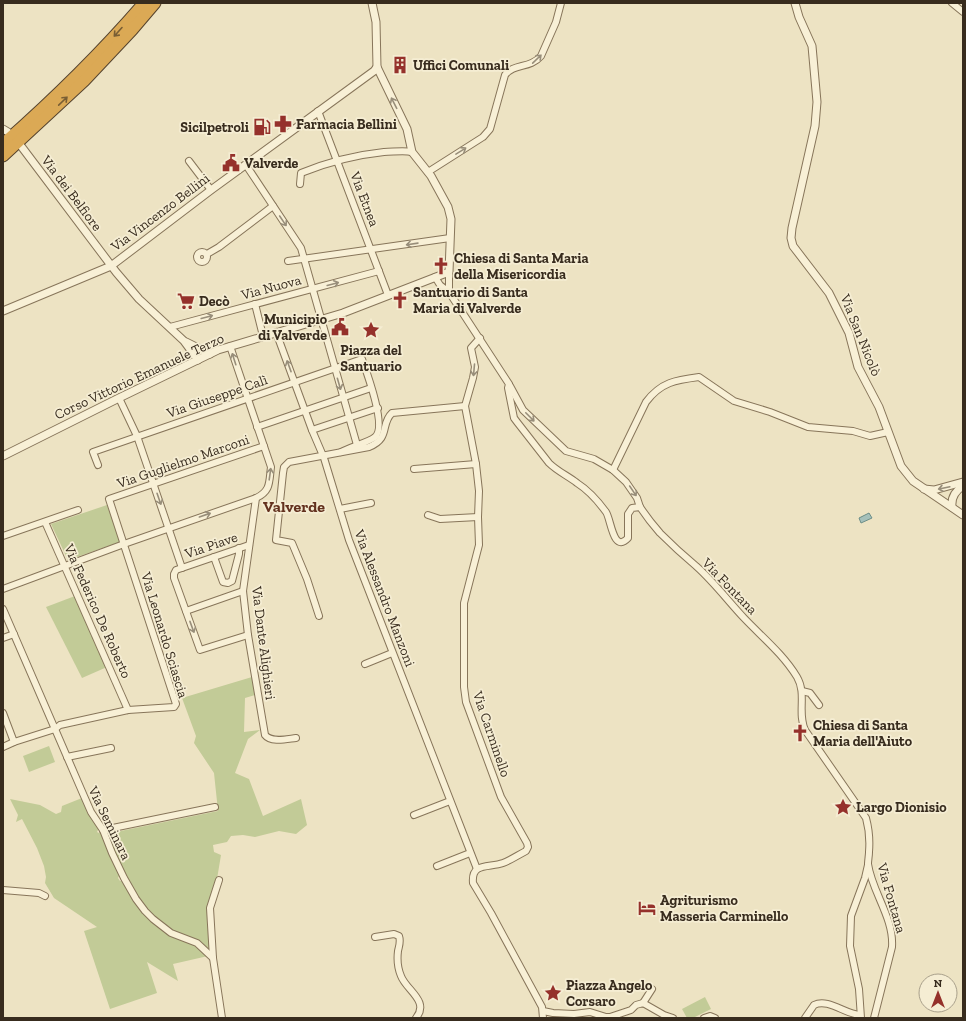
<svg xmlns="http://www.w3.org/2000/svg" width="966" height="1021" font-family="'Zilla Slab',serif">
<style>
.grass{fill:#c2cb97}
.water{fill:url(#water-waves);stroke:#6c8e88}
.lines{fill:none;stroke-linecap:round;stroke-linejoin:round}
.minor-casing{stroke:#87755a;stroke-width:8}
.tertiary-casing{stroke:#87755a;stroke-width:9}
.motorway-casing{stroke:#55432e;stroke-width:13}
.minor{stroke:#f8f0d6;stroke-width:6}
.tertiary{stroke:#f8f0d6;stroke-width:7}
.motorway{stroke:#dba955;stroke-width:11}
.oneway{stroke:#795e34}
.oneway2{stroke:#988e7a}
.labels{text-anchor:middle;stroke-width:3.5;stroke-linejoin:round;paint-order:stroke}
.poi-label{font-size:14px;font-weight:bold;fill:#382c1e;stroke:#f5edd3;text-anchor:start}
.street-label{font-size:14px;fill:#382c1e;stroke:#f5edd3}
.quarter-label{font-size:16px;font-weight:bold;fill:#63311e;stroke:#f5edd3}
</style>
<defs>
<pattern id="water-waves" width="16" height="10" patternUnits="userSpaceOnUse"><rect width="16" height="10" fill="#a5c0ba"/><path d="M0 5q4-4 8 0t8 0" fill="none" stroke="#879c97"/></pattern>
</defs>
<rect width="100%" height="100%" fill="#ede3c3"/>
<!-- grass -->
<g class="grass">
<path d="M 107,505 L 120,542 L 68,560 L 51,524 Z"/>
<path d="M 75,596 L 107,667 L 82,678 L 46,607 Z"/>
<path d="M 252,677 L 255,695 L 245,698 L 244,732 L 260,730 L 248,739 L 235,773 L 249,779 L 263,816 L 301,799 L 307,825 L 296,834 L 279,831 L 255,837 L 243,835 L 231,836 L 227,842 L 213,845 L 214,852 L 221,855 L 217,879 L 209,905 L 210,952 C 206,948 202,942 197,940 C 187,935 177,935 168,928 C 137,905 121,869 106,834 L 218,811 L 214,773 L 194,743 L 196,736 L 182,698 Z"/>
<path d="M 49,746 L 55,762 L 29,772 L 23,756 Z"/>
<path d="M 82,798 L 100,829 L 97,831 L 98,833 L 101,832 L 120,874 L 118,878 L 120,881 L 124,881 L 136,904 L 152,921 L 177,939 L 195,945 L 208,956 L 173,964 L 178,981 L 147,962 L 157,993 L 110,1009 L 84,931 L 97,927 L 54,898 L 45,883 L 46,877 L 44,866 L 37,848 L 22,819 L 16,822 L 18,815 L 10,799 L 40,805 L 56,814 L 61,812 L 62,806 Z"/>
<path d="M 705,997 L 711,1009 L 693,1018 L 687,1018 L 682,1009 Z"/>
</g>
<!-- water -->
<path class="water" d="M 869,513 L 872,518 L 861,523 L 859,518 Z"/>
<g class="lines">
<!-- minor casing -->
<g class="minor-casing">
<g id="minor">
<path d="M 952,3 L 963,12"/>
<path d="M 318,111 L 388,295"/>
<path d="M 189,161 L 211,190"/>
<path d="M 246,165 L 301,248 L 357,445"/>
<path d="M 428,172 L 483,137 L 490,129 L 505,75 C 514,63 530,69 541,56 L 556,22 L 561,3"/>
<path d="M 300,184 L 301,173 C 328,162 355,155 384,152 C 393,152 403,150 412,152"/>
<circle cx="202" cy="257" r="5"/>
<path d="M 207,254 L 219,247 L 273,206"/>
<path d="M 288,261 L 450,238"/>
<path d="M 449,272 L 449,292"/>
<path d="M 435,277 L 440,285 L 449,292 L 509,384 L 508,388 L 514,418 L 517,422 L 549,463 C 557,471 568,476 577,483 C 588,490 598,501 606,512 C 611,519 613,554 628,538 L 628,514 L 632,508 L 640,507 C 646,516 653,525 660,533 C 672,545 684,556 696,566 C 714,582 728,601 744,618 C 762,637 783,654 797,677 C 807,694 797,713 805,730 L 866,818 C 869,829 870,840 869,852 C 869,856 868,860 868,864 C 872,892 894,918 892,947 L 874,1018"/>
<path d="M 255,304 L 263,336"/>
<path d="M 170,327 L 379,271"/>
<path d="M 276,332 L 312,430 L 324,458 L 349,540 L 477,869"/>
<path d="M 480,338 L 471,348 L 475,367 L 473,378 L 465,406 L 476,464 L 479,491 L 478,517 L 479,545 L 464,603 L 464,687 L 466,702 L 501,797 L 527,843 L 528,847 L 526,851 C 518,855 511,860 503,863 C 489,868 471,862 473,883 L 491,913 L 542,1007 L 543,1018"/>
<path d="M 510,386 L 523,410 L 566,451 L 594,459 L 613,470 L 626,482 L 637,498 L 640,507"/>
<path d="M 119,398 L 137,436 L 182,568"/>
<path d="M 257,427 L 371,388"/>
<path d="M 312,430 L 378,408"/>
<path d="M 98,465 L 93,452 L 362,359 C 367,373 387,427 375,437 C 369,442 350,447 341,452"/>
<path d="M 414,469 L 476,464"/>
<path d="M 613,470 L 646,402 C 661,382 676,380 699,377 L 734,401 L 770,412 L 808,427 L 853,431 L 870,436 L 888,432"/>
<path d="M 256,498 L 243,591 L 248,635 L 265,735 C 271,743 287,739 296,738"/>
<path d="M 340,509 L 371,503"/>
<path d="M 428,515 L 440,519 L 478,517"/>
<path d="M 45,522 L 128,710"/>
<path d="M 3,536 L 78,510"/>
<path d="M 214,557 L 223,582 L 228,583 L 232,581 L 239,554 L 239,548"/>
<path d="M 3,589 L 124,544 L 256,498 C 271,491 269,482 271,467 L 230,346"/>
<path d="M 3,609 L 84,796 L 91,812 L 103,830 L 112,853 L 124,878 L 136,899 L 145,911 L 153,919 L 171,933 L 197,943 L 213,958 L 222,1018"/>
<path d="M 186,611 L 243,591"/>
<path d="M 319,616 L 307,579 L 292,543 L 276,540 L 283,473 L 284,467 L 289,462 L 369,447 C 391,438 380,424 392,413 L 465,406"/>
<path d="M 248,635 L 200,650 L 174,578 L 174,574 L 176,570 L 249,545"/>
<path d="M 3,638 L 14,634"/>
<path d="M 365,664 L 392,653"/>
<path d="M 802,691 L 810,693 L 819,705"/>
<path d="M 3,713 L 14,742"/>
<path d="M 3,747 L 14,742 L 55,729 L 60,725 L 128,710 L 174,707 L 176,704 L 109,499 L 264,446"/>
<path d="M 67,757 L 111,748"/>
<path d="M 414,815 L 450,801"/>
<path d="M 103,830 L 215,807"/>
<path d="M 437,866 L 470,853"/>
<path d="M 3,890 L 39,893 L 45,896"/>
<path d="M 375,937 L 394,934 L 399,936 C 401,942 399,946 398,951 C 397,959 398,969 401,976 C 406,990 430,1001 416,1018"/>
<path d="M 213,958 L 210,908 L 219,880"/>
<path d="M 643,1003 L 652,989"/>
<path d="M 543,1011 L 553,1013 L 574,1014 L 590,1012 L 606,1017 L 610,1017 L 631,1010 L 636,1005 L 643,1003 L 664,1015 L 673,1018"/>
<path d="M 704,1018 L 710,1016 L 715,1018"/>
<path d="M 805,1018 L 814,1005 C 828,998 845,1014 860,1015"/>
<path d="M 861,1018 L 859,989 L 850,946 L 851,916 L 865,878 L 868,865"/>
</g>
</g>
<!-- tertiary casing -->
<g class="tertiary-casing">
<g id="tertiary">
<path d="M 795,3 L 799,17 L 812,46 L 817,102 L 815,126 L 792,228 L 791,238 L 793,246 L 829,293 L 849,333 L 858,367 L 879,407 L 901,466 L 913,481 L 963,515"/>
<path d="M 3,129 L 8,132"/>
<path d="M 21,146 L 116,272 L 139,299 L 184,341 L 198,360"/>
<path d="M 3,311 L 111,266 L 211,190 L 374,71 L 377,67"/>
<path d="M 186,342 L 210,354"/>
<path d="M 3,456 L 119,398 L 218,350 L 343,313 L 449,272 L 451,219 L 448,207 L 431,176 L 412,152 L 407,129 L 377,67 L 376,22 L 372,3"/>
<path d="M 924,489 L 934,490 L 963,482"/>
<path d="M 952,507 C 951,498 955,491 963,486"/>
</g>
</g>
<!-- motorway casing -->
<g class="motorway-casing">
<g id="motorway">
<path d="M 3,144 C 53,100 100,54 144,3"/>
<path d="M 3,156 L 84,81 L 132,30 L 155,3"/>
</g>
</g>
<!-- minor -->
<use href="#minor" class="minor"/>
<!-- tertiary -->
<use href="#tertiary" class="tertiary"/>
<!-- motorway -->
<use href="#motorway" class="motorway"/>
</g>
<!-- one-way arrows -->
<defs><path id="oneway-shaft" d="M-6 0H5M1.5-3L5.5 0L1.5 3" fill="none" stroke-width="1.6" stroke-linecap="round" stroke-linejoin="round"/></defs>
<g class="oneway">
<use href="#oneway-shaft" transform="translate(118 32) rotate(132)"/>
<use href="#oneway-shaft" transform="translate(63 101) rotate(-44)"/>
</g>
<g class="oneway2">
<use href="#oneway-shaft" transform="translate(537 59) rotate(-44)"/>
<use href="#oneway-shaft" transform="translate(394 103) rotate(-117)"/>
<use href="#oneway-shaft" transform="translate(461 151) rotate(-32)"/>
<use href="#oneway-shaft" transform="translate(283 221) rotate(56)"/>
<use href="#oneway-shaft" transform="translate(412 244) rotate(172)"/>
<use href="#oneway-shaft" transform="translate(333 284) rotate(-15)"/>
<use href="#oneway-shaft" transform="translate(207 317) rotate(-15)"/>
<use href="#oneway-shaft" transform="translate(234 359) rotate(-108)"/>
<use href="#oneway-shaft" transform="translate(289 366) rotate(-110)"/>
<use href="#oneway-shaft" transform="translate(474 370) rotate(95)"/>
<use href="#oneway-shaft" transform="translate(339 384) rotate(74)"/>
<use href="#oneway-shaft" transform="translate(530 417) rotate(45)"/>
<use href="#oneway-shaft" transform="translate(270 474) rotate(-82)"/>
<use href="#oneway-shaft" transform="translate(944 488) rotate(168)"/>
<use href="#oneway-shaft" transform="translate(633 491) rotate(56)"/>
<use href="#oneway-shaft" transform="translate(159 499) rotate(71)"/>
<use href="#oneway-shaft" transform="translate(205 515) rotate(-19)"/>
<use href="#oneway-shaft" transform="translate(192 627) rotate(70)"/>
</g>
<!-- icons -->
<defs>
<g id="building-bare" transform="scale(1.38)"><path d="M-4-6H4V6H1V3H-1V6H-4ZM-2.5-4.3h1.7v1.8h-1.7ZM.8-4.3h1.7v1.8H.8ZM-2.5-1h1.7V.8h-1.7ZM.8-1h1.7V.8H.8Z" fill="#95312b" stroke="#f5edd3" stroke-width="2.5" paint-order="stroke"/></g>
<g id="pharmacy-bare" transform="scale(1.38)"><path d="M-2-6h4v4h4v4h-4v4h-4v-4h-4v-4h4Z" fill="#95312b" stroke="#f5edd3" stroke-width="2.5" paint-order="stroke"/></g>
<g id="fuel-bare" transform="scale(1.38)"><path d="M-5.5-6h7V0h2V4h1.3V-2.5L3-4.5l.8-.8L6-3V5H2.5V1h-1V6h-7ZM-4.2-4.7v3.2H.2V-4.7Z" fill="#95312b" stroke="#f5edd3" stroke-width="2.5" paint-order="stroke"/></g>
<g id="civic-bare" transform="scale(1.38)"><path d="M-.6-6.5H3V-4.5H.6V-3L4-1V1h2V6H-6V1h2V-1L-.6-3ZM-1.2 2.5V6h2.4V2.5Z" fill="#95312b" stroke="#f5edd3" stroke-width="2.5" paint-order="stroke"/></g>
<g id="church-bare" transform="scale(1.38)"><path d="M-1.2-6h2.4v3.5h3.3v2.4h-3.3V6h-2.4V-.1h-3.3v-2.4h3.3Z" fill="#95312b" stroke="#f5edd3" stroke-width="2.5" paint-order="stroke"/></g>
<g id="supermarket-bare" transform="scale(1.38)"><path d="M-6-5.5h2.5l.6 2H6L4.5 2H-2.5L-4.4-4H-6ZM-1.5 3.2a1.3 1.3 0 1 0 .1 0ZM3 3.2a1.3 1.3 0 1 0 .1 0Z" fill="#95312b" stroke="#f5edd3" stroke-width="2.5" paint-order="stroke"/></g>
<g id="sight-bare" transform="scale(1.38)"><path d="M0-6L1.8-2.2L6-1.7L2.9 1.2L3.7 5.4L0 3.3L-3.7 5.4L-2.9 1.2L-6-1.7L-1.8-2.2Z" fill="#95312b" stroke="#f5edd3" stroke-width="2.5" paint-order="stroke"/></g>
<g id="hotel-bare" transform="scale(1.38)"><path d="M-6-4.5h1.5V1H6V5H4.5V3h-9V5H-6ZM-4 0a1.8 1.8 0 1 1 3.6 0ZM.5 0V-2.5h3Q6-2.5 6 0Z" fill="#95312b" stroke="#f5edd3" stroke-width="2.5" paint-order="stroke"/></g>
</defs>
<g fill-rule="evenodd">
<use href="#building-bare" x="400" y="65"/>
<use href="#pharmacy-bare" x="283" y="124"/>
<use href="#fuel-bare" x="262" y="127"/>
<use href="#civic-bare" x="231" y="163"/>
<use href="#church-bare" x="441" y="266"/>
<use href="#church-bare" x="400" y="300"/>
<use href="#supermarket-bare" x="186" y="301"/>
<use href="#civic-bare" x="340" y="327"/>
<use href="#sight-bare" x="371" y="330"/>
<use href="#church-bare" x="800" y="733"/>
<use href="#sight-bare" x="843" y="807"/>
<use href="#hotel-bare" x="647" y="908"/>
<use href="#sight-bare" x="553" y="993"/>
</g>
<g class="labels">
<!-- poi labels -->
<g class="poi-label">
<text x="413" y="70">Uffici Comunali</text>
<text x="296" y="129">Farmacia Bellini</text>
<text x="249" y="132" text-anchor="end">Sicilpetroli</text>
<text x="244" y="168">Valverde</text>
<text x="454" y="263">Chiesa di Santa Maria<tspan x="454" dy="16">della Misericordia</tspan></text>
<text x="413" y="297">Santuario di Santa<tspan x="413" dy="16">Maria di Valverde</tspan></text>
<text x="199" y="306">Decò</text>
<text x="327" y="324" text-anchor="end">Municipio<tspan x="327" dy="16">di Valverde</tspan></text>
<text x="371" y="355" text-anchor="middle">Piazza del<tspan x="371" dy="16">Santuario</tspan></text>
<text x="813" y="730">Chiesa di Santa<tspan x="813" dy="16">Maria dell'Aiuto</tspan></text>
<text x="856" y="812">Largo Dionisio</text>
<text x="660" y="905">Agriturismo<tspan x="660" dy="16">Masseria Carminello</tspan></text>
<text x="566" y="990">Piazza Angelo<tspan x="566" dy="16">Corsaro</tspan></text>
</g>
<!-- street labels -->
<g class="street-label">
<text transform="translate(72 193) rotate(53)" y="5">Via dei Belfiore</text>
<text transform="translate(365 199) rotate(69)" y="5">Via Etnea</text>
<text transform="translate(160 212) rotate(-37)" y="5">Via Vincenzo Bellini</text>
<text transform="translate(271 287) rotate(-15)" y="5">Via Nuova</text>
<text transform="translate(861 335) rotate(68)" y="5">Via San Nicolò</text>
<text transform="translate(139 376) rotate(-25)" y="5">Corso Vittorio Emanuele Terzo</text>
<text transform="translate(217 396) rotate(-19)" y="5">Via Giuseppe Calì</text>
<text transform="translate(183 461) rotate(-19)" y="5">Via Guglielmo Marconi</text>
<text transform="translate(211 545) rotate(-19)" y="5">Via Piave</text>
<text transform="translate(730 586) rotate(46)" y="5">Via Fontana</text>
<text transform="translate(385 598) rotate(69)" y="5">Via Alessandro Manzoni</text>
<text transform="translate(98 611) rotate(66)" y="5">Via Federico De Roberto</text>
<text transform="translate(165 635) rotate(73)" y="5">Via Leonardo Sciascia</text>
<text transform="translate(264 643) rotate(83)" y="5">Via Dante Alighieri</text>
<text transform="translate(492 734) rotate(71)" y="5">Via Carminello</text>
<text transform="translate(110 823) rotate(64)" y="5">Via Seminara</text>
<text transform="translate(892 898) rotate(74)" y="5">Via Fontana</text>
</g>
<!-- quarter labels -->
<g class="quarter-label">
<text x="294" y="512">Valverde</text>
</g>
</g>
<!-- border -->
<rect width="966" height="1021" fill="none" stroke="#382c1e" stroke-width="8"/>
<!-- north arrow -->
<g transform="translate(938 993)"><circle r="19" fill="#f5edd3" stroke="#a9a08b"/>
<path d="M0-3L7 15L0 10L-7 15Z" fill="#95312b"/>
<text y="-6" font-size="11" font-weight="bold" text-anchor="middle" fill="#382c1e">N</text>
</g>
</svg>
